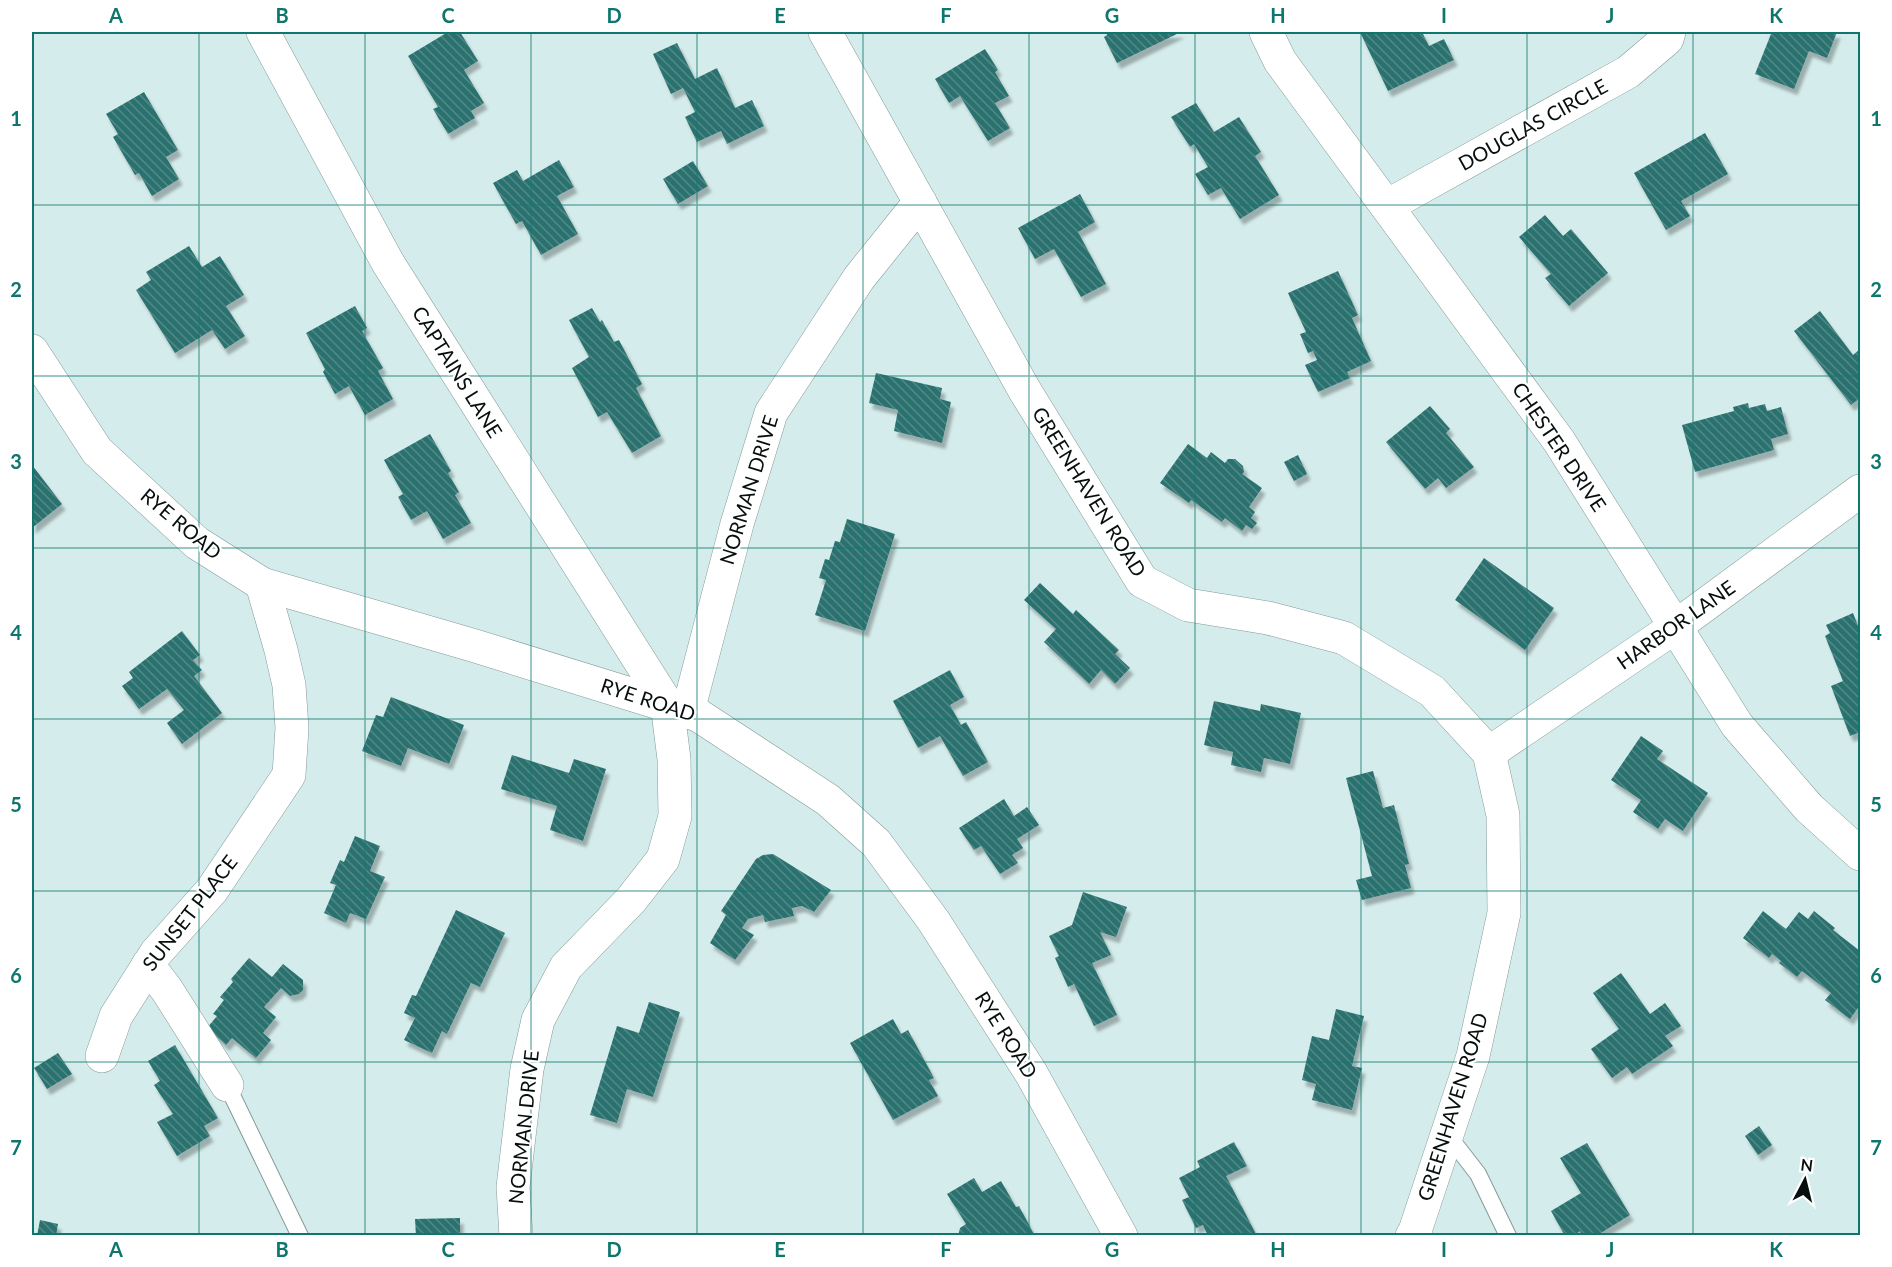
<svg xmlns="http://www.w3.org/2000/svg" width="1892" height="1267" font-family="Lato,sans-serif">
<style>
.building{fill:url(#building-back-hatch);filter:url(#shadow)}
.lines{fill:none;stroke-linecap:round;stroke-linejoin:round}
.lane-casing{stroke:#849b99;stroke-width:18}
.street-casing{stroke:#849b99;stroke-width:34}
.lane{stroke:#fff;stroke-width:16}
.street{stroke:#fff;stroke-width:33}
.grid{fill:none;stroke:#0f766e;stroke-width:1.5;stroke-opacity:0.55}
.labels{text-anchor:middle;stroke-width:4.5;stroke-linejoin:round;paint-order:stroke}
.street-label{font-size:20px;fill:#070f0e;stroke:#fff}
.neatline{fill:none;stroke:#0f766e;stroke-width:2}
.grid-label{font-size:20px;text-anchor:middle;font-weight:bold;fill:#0f766e}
</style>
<defs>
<pattern id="building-back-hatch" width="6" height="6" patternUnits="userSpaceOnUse" patternTransform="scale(1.5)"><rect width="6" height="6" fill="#2a726f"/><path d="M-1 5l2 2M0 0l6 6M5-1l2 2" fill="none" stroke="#548785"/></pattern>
<filter id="shadow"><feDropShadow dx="3.5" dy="6" stdDeviation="1.5" flood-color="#0004"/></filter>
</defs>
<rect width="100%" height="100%" fill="#d4eceb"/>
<!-- building -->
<g class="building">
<path d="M 448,32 L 460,32 L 478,61 L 464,70 L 484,103 L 471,111 L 475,118 L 448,134 L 433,109 L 438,107 L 408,56 Z"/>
<path d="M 1106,32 L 1181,32 L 1117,63 L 1104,37 L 1107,35 Z"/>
<path d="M 1360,32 L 1422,32 L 1429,46 L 1444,39 L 1454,60 L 1388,91 Z"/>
<path d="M 1764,32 L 1837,32 L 1827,58 L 1809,51 L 1794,89 L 1755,74 L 1771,34 Z"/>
<path d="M 677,43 L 695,79 L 717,68 L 735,108 L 752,100 L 764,126 L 727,144 L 721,131 L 697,142 L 685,117 L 695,112 L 683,88 L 671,94 L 653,54 Z"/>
<path d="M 985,49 L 998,70 L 995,72 L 1009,96 L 995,103 L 1010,128 L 988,141 L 960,96 L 949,103 L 935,79 Z"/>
<path d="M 144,92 L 178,150 L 166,157 L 179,179 L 152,196 L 139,173 L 135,175 L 113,137 L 118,134 L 106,114 Z"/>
<path d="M 1196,103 L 1214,132 L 1239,117 L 1261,152 L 1255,156 L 1279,195 L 1240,219 L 1221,188 L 1208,195 L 1195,174 L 1208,167 L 1194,144 L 1190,147 L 1171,117 Z"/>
<path d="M 1705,133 L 1728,174 L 1681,201 L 1690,216 L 1666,230 L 1634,173 Z"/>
<path d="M 559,160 L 574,187 L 557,196 L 578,234 L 541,255 L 522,221 L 516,224 L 493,183 L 517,170 L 523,181 Z"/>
<path d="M 693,161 L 708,186 L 678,204 L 663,179 Z"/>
<path d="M 1080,194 L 1095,222 L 1078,232 L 1106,284 L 1081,297 L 1054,249 L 1035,259 L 1018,228 Z"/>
<path d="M 1545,215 L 1563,236 L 1571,229 L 1608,273 L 1569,306 L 1545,278 L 1551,274 L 1519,237 Z"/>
<path d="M 189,246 L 202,267 L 220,256 L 244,295 L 226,306 L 245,336 L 225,349 L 212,330 L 175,353 L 136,290 L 151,280 L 146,272 Z"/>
<path d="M 1338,271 L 1358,315 L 1352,318 L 1371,361 L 1347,372 L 1350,378 L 1318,392 L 1305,365 L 1317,360 L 1313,351 L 1308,353 L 1300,334 L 1306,332 L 1288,293 Z"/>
<path d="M 355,306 L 367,328 L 362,331 L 383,368 L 378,371 L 393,399 L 365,415 L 349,386 L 335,394 L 323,372 L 325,369 L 306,333 Z"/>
<path d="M 592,308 L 600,322 L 602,320 L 614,342 L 619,340 L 642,384 L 636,388 L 661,436 L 632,453 L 607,412 L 598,417 L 572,368 L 589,357 L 569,320 Z"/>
<path d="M 1820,311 L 1853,355 L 1860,349 L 1860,398 L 1851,405 L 1794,331 Z"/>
<path d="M 876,373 L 942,388 L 940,399 L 951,402 L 942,443 L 894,431 L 898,410 L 869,403 Z"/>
<path d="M 1748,403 L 1749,408 L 1765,404 L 1767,411 L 1781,407 L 1788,434 L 1771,439 L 1774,450 L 1695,472 L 1682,425 L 1734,411 L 1733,407 Z"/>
<path d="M 1430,406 L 1450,429 L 1446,433 L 1474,467 L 1446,488 L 1438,478 L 1425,489 L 1386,442 Z"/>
<path d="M 430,434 L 451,471 L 448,473 L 459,492 L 455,495 L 471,523 L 443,539 L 427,511 L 411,520 L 398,497 L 403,494 L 384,460 Z"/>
<path d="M 1188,444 L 1207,458 L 1211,452 L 1225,463 L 1228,459 L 1235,459 L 1243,466 L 1244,472 L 1242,474 L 1262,488 L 1249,507 L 1255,512 L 1251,518 L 1257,523 L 1252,529 L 1246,525 L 1242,531 L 1225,518 L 1222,522 L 1191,500 L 1189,503 L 1160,483 Z"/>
<path d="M 1298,455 L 1307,474 L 1294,481 L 1284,462 Z"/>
<path d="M 32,465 L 62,504 L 32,528 Z"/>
<path d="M 847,519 L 895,534 L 865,631 L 815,615 L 826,580 L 819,578 L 825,559 L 829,560 L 835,541 L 840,542 Z"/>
<path d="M 1484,558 L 1554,608 L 1525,650 L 1455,600 Z"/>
<path d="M 1040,583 L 1073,614 L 1076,610 L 1119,650 L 1115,654 L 1130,668 L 1115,684 L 1101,670 L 1089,684 L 1044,642 L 1056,629 L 1024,600 Z"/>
<path d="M 1853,613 L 1860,631 L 1860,732 L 1850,736 L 1831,686 L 1843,681 L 1825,636 L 1830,633 L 1826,625 Z"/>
<path d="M 182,631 L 200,655 L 193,660 L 202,670 L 194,676 L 222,713 L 182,744 L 167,723 L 184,710 L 167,689 L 139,709 L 122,686 L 133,678 L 129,672 Z"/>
<path d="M 950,670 L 964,697 L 950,705 L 961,725 L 966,722 L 988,762 L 963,776 L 940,736 L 918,748 L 893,701 Z"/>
<path d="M 391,697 L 464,725 L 449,764 L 408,748 L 401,766 L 362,751 L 376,715 L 383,717 Z"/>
<path d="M 1214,701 L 1260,711 L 1261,704 L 1301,713 L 1290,764 L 1264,758 L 1261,772 L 1231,765 L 1233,752 L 1204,745 Z"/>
<path d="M 1641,736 L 1663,751 L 1657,759 L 1708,793 L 1683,831 L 1665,819 L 1658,829 L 1633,812 L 1641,800 L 1611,780 Z"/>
<path d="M 512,755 L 569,773 L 574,759 L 606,769 L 583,841 L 550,830 L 557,806 L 501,789 Z"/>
<path d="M 1373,771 L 1383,808 L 1394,805 L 1409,864 L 1405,865 L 1411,888 L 1362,900 L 1356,880 L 1372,876 L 1346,778 Z"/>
<path d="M 1004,799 L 1014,816 L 1027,807 L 1039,825 L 1017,839 L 1023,848 L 1012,855 L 1018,863 L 1000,874 L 981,846 L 974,850 L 959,828 Z"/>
<path d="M 355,836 L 380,846 L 370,871 L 385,877 L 366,919 L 350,913 L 346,923 L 324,913 L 336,885 L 330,883 L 340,860 L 344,862 Z"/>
<path d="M 773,854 L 831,890 L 814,912 L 802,906 L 792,908 L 794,916 L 765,922 L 763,915 L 748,919 L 742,928 L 754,935 L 735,960 L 710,943 L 726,915 L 721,911 L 756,859 L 763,855 Z"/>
<path d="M 1083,892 L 1127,907 L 1116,937 L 1100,932 L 1111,955 L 1092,963 L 1117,1015 L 1094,1026 L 1074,984 L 1068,987 L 1055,958 L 1059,956 L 1049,936 L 1072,925 Z"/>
<path d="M 456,910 L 505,933 L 480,987 L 471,983 L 447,1034 L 442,1031 L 432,1053 L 404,1040 L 415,1018 L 404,1013 L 412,995 L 416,996 Z"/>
<path d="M 1763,911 L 1786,929 L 1799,912 L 1808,919 L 1814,911 L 1835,928 L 1833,930 L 1860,951 L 1860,1005 L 1850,1019 L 1825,1000 L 1831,993 L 1802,971 L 1797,977 L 1779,963 L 1781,961 L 1772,954 L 1769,958 L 1743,938 Z"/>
<path d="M 249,958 L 272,977 L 283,964 L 303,980 L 303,990 L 299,994 L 290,996 L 281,988 L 264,1007 L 276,1017 L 263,1033 L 271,1040 L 256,1058 L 232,1038 L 226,1045 L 207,1028 L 217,1016 L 213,1014 L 224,1000 L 220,997 L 233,982 L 231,979 Z"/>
<path d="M 1621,973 L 1650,1014 L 1665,1003 L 1681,1026 L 1665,1036 L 1673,1046 L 1632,1074 L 1627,1067 L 1612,1078 L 1591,1049 L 1619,1029 L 1593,993 Z"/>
<path d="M 649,1002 L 680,1012 L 653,1097 L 627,1089 L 617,1123 L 590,1115 L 617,1026 L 639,1033 Z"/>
<path d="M 1336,1009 L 1364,1016 L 1352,1066 L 1362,1068 L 1352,1110 L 1312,1100 L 1316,1084 L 1302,1080 L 1312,1036 L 1329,1040 Z"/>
<path d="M 893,1019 L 901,1034 L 908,1030 L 934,1078 L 929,1080 L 938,1096 L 893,1120 L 850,1043 Z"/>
<path d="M 175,1045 L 218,1118 L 204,1126 L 210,1136 L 177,1156 L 157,1122 L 173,1114 L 154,1085 L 160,1081 L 148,1061 Z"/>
<path d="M 58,1053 L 72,1074 L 47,1089 L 34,1068 Z"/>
<path d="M 1759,1126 L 1772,1145 L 1758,1155 L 1745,1136 Z"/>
<path d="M 1234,1142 L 1247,1166 L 1226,1176 L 1257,1236 L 1208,1236 L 1203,1225 L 1196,1228 L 1182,1200 L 1189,1197 L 1179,1178 L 1200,1167 L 1197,1161 Z"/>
<path d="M 1587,1143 L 1630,1215 L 1596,1236 L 1582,1236 L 1580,1231 L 1573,1236 L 1565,1236 L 1551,1211 L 1581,1193 L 1560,1158 Z"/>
<path d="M 974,1178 L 982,1192 L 1001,1181 L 1016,1207 L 1019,1206 L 1035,1236 L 958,1236 L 960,1228 L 966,1224 L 947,1194 Z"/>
<path d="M 460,1218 L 460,1236 L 416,1236 L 415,1219 Z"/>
<path d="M 40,1220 L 58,1224 L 56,1236 L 37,1236 Z"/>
</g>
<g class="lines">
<!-- lane casing -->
<g class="lane-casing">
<g id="lane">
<path d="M 227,1085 L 300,1236"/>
<path d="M 1447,1134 L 1478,1174 L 1508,1236"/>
</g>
</g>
<!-- street casing -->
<g class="street-casing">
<g id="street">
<path d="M 263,32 L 388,263 L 667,704 L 674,759 L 675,816 L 663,859 L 631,900 L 566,967 L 538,1020 L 527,1069 L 513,1187 L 516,1236"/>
<path d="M 825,32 L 1025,391 L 1142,581 L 1188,605 L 1268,618 L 1344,638 L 1432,691 L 1489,753 L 1503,815 L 1504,913 L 1473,1056 L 1415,1231 L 1412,1236"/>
<path d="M 1266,32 L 1280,61 L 1559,441 L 1737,725 L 1809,808 L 1860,854"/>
<path d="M 1387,206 L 1628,72 L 1667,39 L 1669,32"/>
<path d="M 32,351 L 97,451 L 197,543 L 262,584 L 472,645 L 698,715 L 828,800 L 876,843 L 933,920 L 1031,1073 L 1121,1236"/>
<path d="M 688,711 L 737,524 L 771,413 L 859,278 L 920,202"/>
<path d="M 1489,753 L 1675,627 L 1860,491"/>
<path d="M 148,965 L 167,990 L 227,1085"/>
<path d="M 102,1056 L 116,1016 L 156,953 L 212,890 L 289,775 L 292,728 L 289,685 L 281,650 L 262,584"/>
</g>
</g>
<!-- lane -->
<use href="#lane" class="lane"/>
<!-- street -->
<use href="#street" class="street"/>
</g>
<!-- grid -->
<path class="grid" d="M 199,32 L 199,1236M 365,32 L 365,1236M 531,32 L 531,1236M 697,32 L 697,1236M 863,32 L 863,1236M 1029,32 L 1029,1236M 1195,32 L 1195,1236M 1361,32 L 1361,1236M 1527,32 L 1527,1236M 1693,32 L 1693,1236M 32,205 L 1860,205M 32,376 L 1860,376M 32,548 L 1860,548M 32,719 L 1860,719M 32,891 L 1860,891M 32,1062 L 1860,1062"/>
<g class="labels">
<!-- street labels -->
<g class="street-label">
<text transform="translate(1533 125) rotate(-29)" y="7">DOUGLAS CIRCLE</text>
<text transform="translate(457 372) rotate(58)" y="7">CAPTAINS LANE</text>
<text transform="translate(1559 447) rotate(56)" y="7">CHESTER DRIVE</text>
<text transform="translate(749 490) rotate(-73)" y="7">NORMAN DRIVE</text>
<text transform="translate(1089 492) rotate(58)" y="7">GREENHAVEN ROAD</text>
<text transform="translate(181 524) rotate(40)" y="7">RYE ROAD</text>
<text transform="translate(1676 625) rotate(-35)" y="7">HARBOR LANE</text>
<text transform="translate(648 700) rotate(18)" y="7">RYE ROAD</text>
<text transform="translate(190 913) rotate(-52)" y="7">SUNSET PLACE</text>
<text transform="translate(1006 1035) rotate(58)" y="7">RYE ROAD</text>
<text transform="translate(1453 1107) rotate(-73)" y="7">GREENHAVEN ROAD</text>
<text transform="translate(524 1127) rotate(-84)" y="7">NORMAN DRIVE</text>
</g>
</g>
<!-- border -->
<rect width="1892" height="1267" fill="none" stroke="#ffffff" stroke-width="66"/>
<!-- north arrow -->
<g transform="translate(1805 1180) rotate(7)" stroke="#ffffff" stroke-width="4.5" paint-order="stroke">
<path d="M0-4.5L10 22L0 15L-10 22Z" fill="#070f0e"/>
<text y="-9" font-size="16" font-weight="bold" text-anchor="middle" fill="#070f0e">N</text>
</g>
<rect x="33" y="33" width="1826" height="1201" class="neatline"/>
<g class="grid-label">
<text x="116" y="23">A</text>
<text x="282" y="23">B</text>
<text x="448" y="23">C</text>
<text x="614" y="23">D</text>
<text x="780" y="23">E</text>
<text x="946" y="23">F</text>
<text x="1112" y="23">G</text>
<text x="1278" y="23">H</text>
<text x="1444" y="23">I</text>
<text x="1610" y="23">J</text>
<text x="1776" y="23">K</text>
<text x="16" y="126">1</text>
<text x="1876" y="126">1</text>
<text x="16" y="297">2</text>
<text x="1876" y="297">2</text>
<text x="16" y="469">3</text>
<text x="1876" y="469">3</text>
<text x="16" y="640">4</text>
<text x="1876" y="640">4</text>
<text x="16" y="812">5</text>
<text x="1876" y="812">5</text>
<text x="16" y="983">6</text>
<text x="1876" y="983">6</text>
<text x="16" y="1155">7</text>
<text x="1876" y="1155">7</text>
<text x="116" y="1257">A</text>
<text x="282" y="1257">B</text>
<text x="448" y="1257">C</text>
<text x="614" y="1257">D</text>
<text x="780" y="1257">E</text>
<text x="946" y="1257">F</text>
<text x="1112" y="1257">G</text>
<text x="1278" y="1257">H</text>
<text x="1444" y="1257">I</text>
<text x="1610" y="1257">J</text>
<text x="1776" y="1257">K</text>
</g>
</svg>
